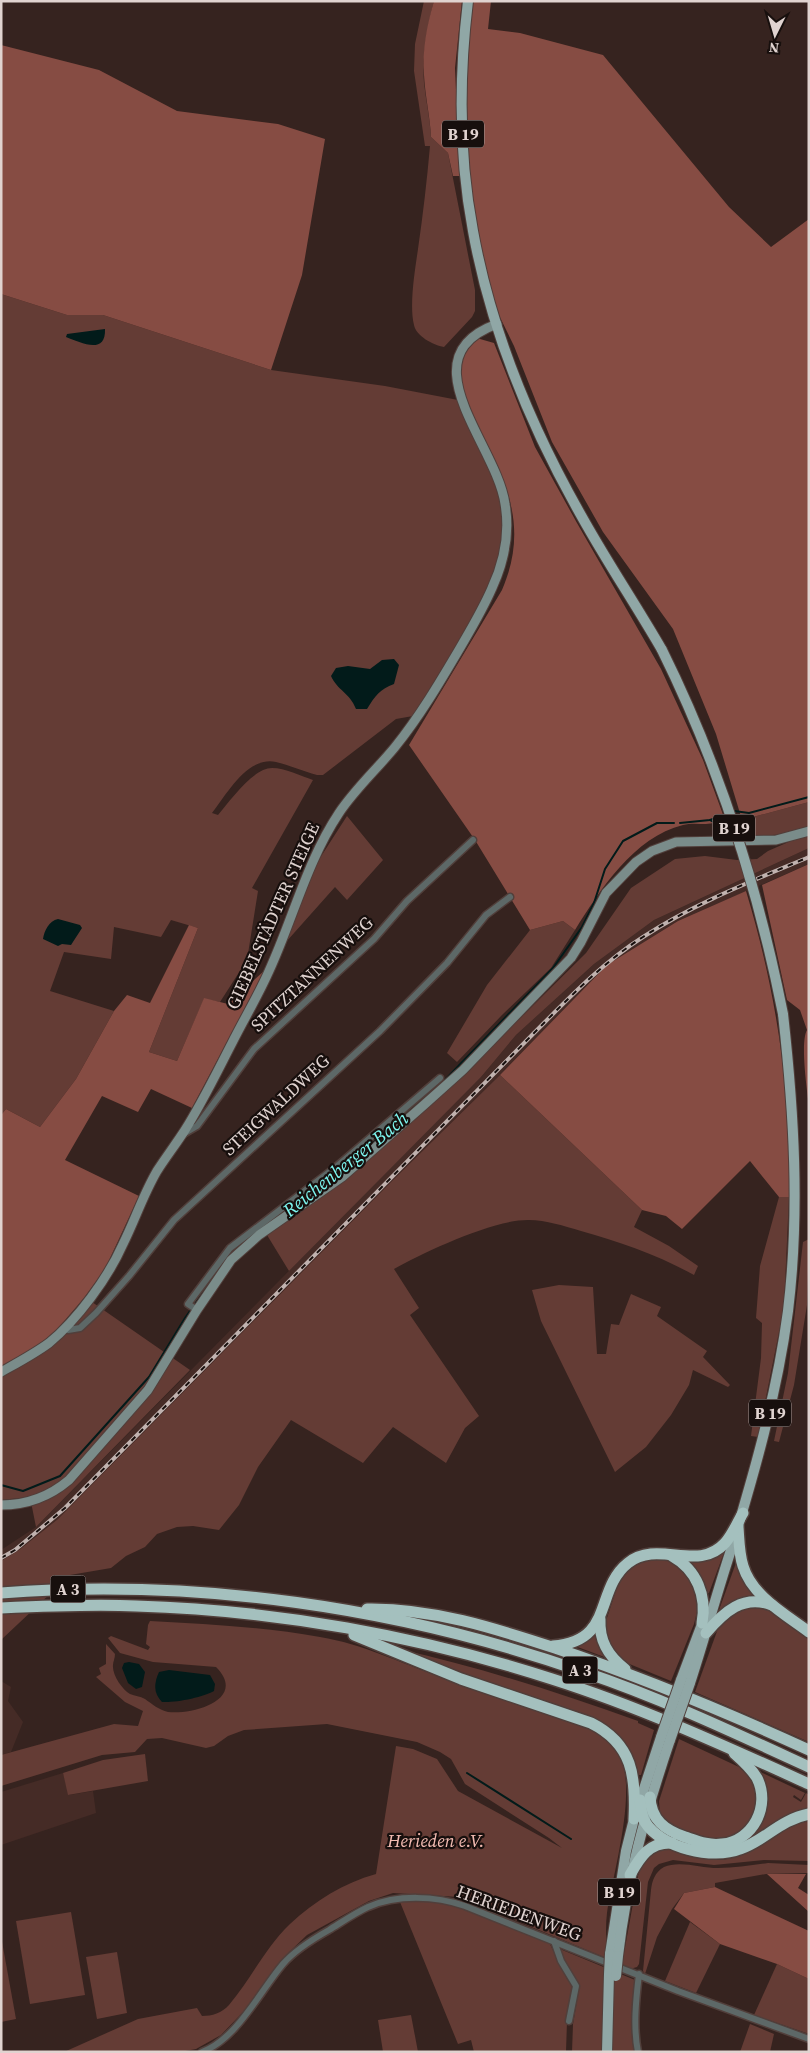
<svg xmlns="http://www.w3.org/2000/svg" width="810" height="2053" font-family="'Source Serif 4',serif">
<style>
.built{fill:#452b26}
.green{fill:#643c35}
.forest{fill:#864c43}
.water{fill:#021b1a}
.lines{fill:none;stroke-linecap:round;stroke-linejoin:round}
.stream{stroke:#021b1a;stroke-width:2}
.street-casing{stroke:#513f3b;stroke-width:9}
.secondary-casing{stroke:#513f3b;stroke-width:11}
.primary-casing{stroke:#513f3b;stroke-width:12}
.highway-casing{stroke:#513f3b;stroke-width:14}
.street{stroke:#5d6867;stroke-width:6}
.secondary{stroke:#7a8c8a;stroke-width:9}
.primary{stroke:#90a7a6;stroke-width:10}
.highway{stroke:#a4c0be;stroke-width:11}
.rail-casing{stroke:#c0b2af;stroke-width:4}
.rail{stroke:#170f0d;stroke-width:2;stroke-dasharray:5.5;stroke-linecap:butt}
.primary-bridge-casing{stroke:#513f3b;stroke-width:12;stroke-linecap:butt}
.primary-bridge{stroke:#90a7a6;stroke-width:10}
.labels{text-anchor:middle;stroke-width:4.5;stroke-linejoin:round;paint-order:stroke}
.shield{fill:#170f0d;stroke:#a49896;stroke-width:1}
.shield-label{font-size:16px;font-weight:bold;fill:#e0d3d0}
.street-label{font-size:18px;fill:#e0d3d0;stroke:#170f0d}
.park-label{font-size:18px;font-style:italic;fill:#f3bcb2;stroke:#170f0d}
.water-label{font-size:19px;font-style:italic;fill:#7ef7f1;stroke:#170f0d}
</style>
<rect width="100%" height="100%" fill="#36231f"/>
<!-- built -->
<g class="built">
<path d="M 809,848 L 809,864 L 678,921 L 607,965 L 500,1075 L 391,1182 L 58,1519 L 19,1550 L 1,1561 L 1,1550 L 36,1527 L 438,1120 L 481,1077 L 516,1035 L 594,964 L 654,920 Z"/>
<path d="M 1,1681 L 11,1687 L 8,1701 L 23,1722 L 11,1752 L 1,1755 Z"/>
<path d="M 63,1773 L 69,1795 L 93,1791 L 96,1813 L 1,1845 L 1,1792 Z"/>
</g>
<!-- green -->
<g class="green">
<path d="M 424,1 L 434,1 C 427,28 422,55 424,83 C 426,101 430,119 431,137 L 448,153 L 475,290 L 475,311 L 472,317 L 444,347 C 433,345 416,336 414,325 C 409,305 415,270 418,249 C 423,214 427,180 430,146 L 425,146 L 414,71 L 415,44 Z"/>
<path d="M 1,294 L 67,315 L 103,315 L 271,370 L 385,386 L 458,400 C 473,433 495,467 501,502 C 512,554 484,599 459,641 C 444,666 428,691 413,716 L 396,719 L 323,775 L 317,775 C 303,771 289,765 276,762 C 247,756 227,794 212,813 L 218,815 C 230,801 253,768 272,768 C 285,768 301,776 313,780 L 252,888 L 258,891 L 247,960 L 220,1002 L 204,999 L 177,1061 L 149,1052 L 198,928 L 171,920 L 161,937 L 114,927 L 111,959 L 64,952 L 50,991 L 114,1011 L 76,1079 L 40,1127 L 6,1109 L 1,1115 Z"/>
<path d="M 809,802 L 809,826 L 788,834 L 744,837 L 742,820 Z"/>
<path d="M 347,816 L 383,860 L 347,900 L 335,887 L 286,942 L 318,861 Z"/>
<path d="M 809,833 L 809,848 L 654,920 L 594,964 L 516,1035 L 481,1077 L 289,1271 L 267,1235 L 469,1069 L 586,953 L 631,888 L 675,859 L 705,856 L 737,860 L 757,859 L 768,851 Z"/>
<path d="M 563,921 L 575,930 L 551,968 L 502,1015 L 457,1062 L 447,1053 L 487,985 L 530,930 Z"/>
<path d="M 500,1075 L 642,1210 L 634,1227 L 669,1246 L 698,1266 L 694,1275 C 658,1255 620,1242 581,1231 C 564,1226 546,1220 529,1220 C 495,1219 424,1252 394,1269 L 419,1308 L 410,1315 L 479,1416 L 465,1428 L 446,1463 L 393,1427 L 363,1463 L 291,1420 L 258,1467 L 239,1505 L 219,1530 L 193,1526 L 177,1527 L 157,1534 L 145,1547 L 126,1556 L 111,1568 L 70,1575 L 1,1640 L 1,1561 L 19,1550 L 58,1519 L 391,1182 Z"/>
<path d="M 779,1197 L 789,1197 L 784,1307 L 758,1437 L 751,1436 L 761,1358 L 762,1323 L 756,1318 L 760,1266 Z"/>
<path d="M 809,1239 L 807,1305 L 794,1385 L 779,1442 L 774,1441 L 788,1373 L 803,1242 Z"/>
<path d="M 559,1285 L 593,1287 L 597,1354 L 606,1354 L 611,1324 L 619,1325 L 631,1294 L 661,1307 L 657,1316 L 707,1351 L 703,1357 L 730,1385 L 728,1387 L 693,1370 L 689,1385 L 671,1415 L 646,1447 L 615,1472 L 541,1321 L 532,1290 Z"/>
<path d="M 92,1302 L 190,1370 L 36,1527 L 30,1497 L 1,1500 L 1,1377 L 51,1346 Z"/>
<path d="M 721,1552 L 724,1553 L 722,1558 L 709,1593 L 706,1593 L 687,1560 Z"/>
<path d="M 650,1559 L 668,1560 L 690,1575 L 699,1604 L 694,1624 L 671,1681 L 627,1663 L 618,1657 L 607,1640 L 605,1624 L 619,1581 L 631,1567 Z"/>
<path d="M 737,1560 L 764,1599 L 720,1611 L 719,1610 Z"/>
<path d="M 766,1607 L 809,1636 L 809,1742 L 695,1692 L 720,1623 L 740,1608 Z"/>
<path d="M 150,1621 C 207,1624 264,1627 320,1637 C 363,1644 400,1663 441,1677 C 486,1693 533,1704 577,1722 C 592,1728 608,1736 617,1750 C 640,1784 613,1872 607,1913 C 605,1928 607,1943 606,1958 L 459,1897 L 393,1893 L 369,1901 L 307,1935 L 282,1959 L 244,2011 L 221,2035 L 196,2049 L 180,2052 L 64,2052 L 138,2019 L 197,2008 L 202,2016 C 212,2016 222,2013 229,2005 C 251,1979 265,1948 290,1924 C 315,1901 343,1883 376,1874 L 396,1746 L 413,1749 L 437,1759 L 458,1791 L 562,1848 L 549,1838 L 465,1784 L 451,1759 L 440,1752 L 417,1742 L 327,1724 L 244,1730 L 228,1736 L 214,1746 L 206,1748 L 162,1738 L 147,1739 L 135,1752 L 102,1755 L 1,1786 L 1,1755 L 114,1724 L 138,1726 L 143,1711 L 125,1702 L 96,1677 L 101,1674 L 99,1668 L 106,1664 L 106,1644 L 115,1654 C 115,1658 113,1662 113,1665 C 112,1675 122,1689 130,1694 C 135,1696 140,1696 145,1699 C 152,1704 159,1710 168,1712 C 193,1715 248,1699 216,1667 L 153,1662 L 120,1653 L 108,1638 L 111,1636 L 148,1650 L 150,1647 L 146,1644 L 148,1625 Z"/>
<path d="M 595,1631 L 607,1658 L 575,1646 Z"/>
<path d="M 398,1649 C 480,1667 559,1693 638,1721 L 638,1723 L 654,1730 L 641,1775 L 637,1775 C 630,1746 619,1732 593,1718 L 463,1674 Z"/>
<path d="M 679,1739 L 739,1767 L 754,1782 L 759,1802 L 753,1821 L 738,1835 L 716,1841 L 675,1829 L 660,1816 L 659,1801 Z"/>
<path d="M 145,1754 L 148,1781 L 68,1795 L 63,1773 L 103,1760 Z"/>
<path d="M 756,1770 L 805,1793 L 801,1800 L 794,1795 L 793,1797 L 801,1802 L 806,1793 L 809,1795 L 809,1810 L 787,1816 L 750,1839 L 747,1837 L 758,1826 Z"/>
<path d="M 809,1818 L 809,1861 L 764,1860 L 714,1865 L 673,1860 L 659,1864 L 654,1868 L 648,1882 L 639,1964 L 637,1967 L 630,1969 L 622,1964 L 638,1876 C 641,1867 645,1855 654,1850 C 675,1841 697,1859 718,1860 C 744,1860 761,1838 783,1828 C 791,1824 800,1821 809,1818 Z"/>
<path d="M 768,1863 L 809,1865 L 809,1873 L 766,1874 L 715,1883 L 715,1887 L 684,1893 L 672,1909 L 657,1937 L 645,1974 L 643,1971 L 651,1890 C 652,1881 655,1872 664,1867 C 679,1860 701,1868 718,1868 C 735,1868 752,1865 768,1863 Z"/>
<path d="M 400,1902 L 433,1902 L 455,1905 L 549,1942 L 567,1979 L 573,1987 L 567,2021 L 566,2052 L 474,2052 L 471,2040 L 458,2044 Z"/>
<path d="M 71,1912 L 85,1995 L 30,2004 L 16,1921 Z"/>
<path d="M 690,1922 L 720,1944 L 696,1993 L 665,1981 Z"/>
<path d="M 1,1936 L 16,2019 L 1,2022 Z"/>
<path d="M 560,1949 L 635,1980 L 632,2018 L 634,2052 L 572,2052 L 573,2024 L 579,1989 L 563,1963 Z"/>
<path d="M 117,1952 L 127,2013 L 97,2019 L 86,1957 Z"/>
<path d="M 777,1964 L 809,1979 L 809,2034 L 754,2015 Z"/>
<path d="M 411,2015 L 418,2052 L 383,2052 L 378,2020 Z"/>
<path d="M 750,2024 L 774,2034 L 770,2052 L 740,2052 Z"/>
</g>
<!-- forest -->
<g class="forest">
<path d="M 434,1 L 462,1 L 455,68 L 460,176 L 453,176 L 448,153 L 431,137 C 430,116 425,96 424,75 C 422,50 427,25 434,1 Z"/>
<path d="M 473,1 L 491,1 L 488,29 L 520,33 L 603,55 L 729,207 L 771,247 L 809,219 L 809,802 L 742,820 L 716,734 L 673,629 L 603,532 L 552,442 L 514,346 L 495,307 L 476,229 L 468,153 L 466,93 L 469,29 Z"/>
<path d="M 1,45 L 99,70 L 177,111 L 278,124 L 325,139 L 302,275 L 271,370 L 103,315 L 67,315 L 1,294 Z"/>
<path d="M 473,337 L 494,343 L 535,447 L 577,523 L 661,669 L 703,760 L 725,820 C 719,821 712,824 706,824 C 699,824 690,823 683,825 C 634,837 600,890 575,930 L 563,921 L 530,930 L 475,840 L 409,745 L 502,590 C 529,527 507,483 478,426 C 471,410 460,394 459,376 C 458,361 466,349 473,337 Z"/>
<path d="M 809,864 L 809,1106 C 807,1090 800,1042 807,1030 L 800,1010 L 787,1000 L 762,885 Z"/>
<path d="M 746,891 C 776,990 792,1094 789,1197 L 779,1197 L 750,1161 L 682,1229 L 666,1216 L 642,1210 L 500,1075 L 607,965 L 678,921 Z"/>
<path d="M 189,925 L 198,928 L 149,1052 L 177,1061 L 204,998 L 228,1004 L 265,970 L 192,1108 L 151,1089 L 138,1112 L 102,1096 L 65,1160 L 139,1196 L 105,1269 L 84,1298 L 54,1333 L 26,1354 L 1,1367 L 1,1115 L 6,1109 L 40,1127 L 76,1079 L 114,1011 L 127,995 L 150,1003 Z"/>
<path d="M 767,1874 L 806,1874 L 798,1888 L 809,1895 L 809,1912 Z"/>
<path d="M 715,1887 L 809,1931 L 809,1979 L 777,1964 L 720,1944 L 674,1909 L 684,1893 Z"/>
</g>
<!-- water -->
<g class="water">
<path d="M 105,329 C 106,356 80,342 66,337 L 67,334 Z"/>
<path d="M 394,659 L 399,665 L 394,684 C 380,689 375,696 367,709 L 356,709 C 350,693 337,690 331,676 L 336,668 L 348,666 L 370,669 L 382,660 Z"/>
<path d="M 58,919 L 80,925 L 82,928 L 71,945 L 62,944 L 58,946 L 43,939 C 44,931 49,921 58,919 Z"/>
<path d="M 129,1662 L 139,1664 L 145,1672 L 142,1687 L 136,1689 L 128,1683 L 122,1668 L 124,1663 Z"/>
<path d="M 169,1670 L 210,1675 L 215,1684 L 214,1691 C 204,1697 175,1703 162,1702 C 153,1693 154,1683 159,1672 Z"/>
</g>
<g class="lines">
<!-- stream -->
<g class="stream">
<path d="M 734,811 L 749,813 L 809,797"/>
<path d="M 710,820 L 731,833"/>
<path d="M 680,823 L 710,820 L 727,814"/>
<path d="M 443,1082 L 553,968 L 582,927 L 594,903 L 605,869 L 623,841 L 657,823 L 674,823"/>
<path d="M 267,1225 L 314,1191 L 425,1098"/>
<path d="M 1,1485 L 23,1491 L 60,1476 L 149,1377 L 185,1318 L 224,1263"/>
<path d="M 467,1773 L 571,1839"/>
</g>
<!-- street casing -->
<g class="street-casing">
<g id="street">
<path d="M 185,1133 L 197,1126 L 254,1049 L 374,939 L 407,901 L 473,840"/>
<path d="M 197,1310 L 188,1304 L 230,1248 L 336,1167 L 440,1078"/>
<path d="M 66,1326 L 68,1330 L 80,1328 L 96,1313 L 129,1276 L 174,1220 L 380,1031 L 447,963 L 486,915 L 510,897"/>
<path d="M 554,1941 L 561,1961 L 576,1986 L 569,2021"/>
<path d="M 202,2052 C 237,2039 260,1991 283,1964 C 295,1950 313,1939 329,1930 C 342,1922 355,1913 368,1907 C 398,1894 436,1896 465,1906 L 678,1991 L 809,2039"/>
<path d="M 638,2052 C 633,2027 636,1999 639,1974"/>
</g>
</g>
<!-- secondary casing -->
<g class="secondary-casing">
<g id="secondary">
<path d="M 1,1372 C 17,1363 34,1354 49,1343 C 77,1320 108,1278 123,1244 C 135,1220 143,1195 157,1171 C 166,1157 176,1144 185,1130 C 202,1103 217,1072 232,1043 C 244,1019 258,996 269,971 C 293,919 307,861 339,813 C 355,789 377,769 395,747 C 420,716 440,682 460,648 C 471,629 483,609 492,588 C 504,562 510,533 505,504 C 497,445 405,357 497,324"/>
<path d="M 1,1505 C 28,1505 49,1497 69,1480 L 148,1390 L 197,1310 L 231,1260 L 259,1235 L 342,1177 L 425,1104 L 463,1070 L 571,958 L 581,942 L 606,893 L 636,862 L 652,851 L 676,842 L 776,840 L 809,831"/>
</g>
</g>
<!-- primary casing -->
<g class="primary-casing">
<g id="primary">
<path d="M 468,1 C 459,76 459,157 473,231 C 491,331 532,429 582,517 C 607,562 636,605 662,650"/>
<path d="M 681,1680 L 705,1616"/>
<path d="M 690,1683 C 704,1640 716,1596 730,1553 C 754,1474 777,1394 788,1311 C 800,1212 794,1113 783,1014"/>
<path d="M 610,1954 L 626,1851 L 634,1819 L 661,1737"/>
<path d="M 618,1956 C 627,1878 645,1814 670,1740"/>
<path d="M 607,2052 L 609,1974"/>
</g>
</g>
<!-- highway casing -->
<g class="highway-casing">
<g id="highway">
<path d="M 738,1527 C 739,1540 739,1554 743,1566 C 752,1596 785,1614 809,1632"/>
<path d="M 672,1556 C 697,1570 707,1596 702,1623"/>
<path d="M 1,1593 C 198,1578 398,1607 584,1672 C 661,1698 735,1733 809,1767"/>
<path d="M 1,1608 C 46,1606 91,1604 136,1606 C 275,1610 420,1636 552,1679 C 640,1707 725,1746 809,1784"/>
<path d="M 367,1609 C 432,1608 494,1628 555,1648 C 644,1678 724,1711 809,1750"/>
<path d="M 600,1619 C 599,1641 608,1656 625,1669"/>
<path d="M 706,1633 C 724,1612 743,1594 772,1605"/>
<path d="M 354,1635 L 461,1679 L 591,1723 C 633,1744 636,1777 634,1819"/>
<path d="M 553,1646 C 615,1641 594,1590 628,1563 C 658,1539 698,1573 725,1543 C 733,1534 737,1523 743,1513"/>
<path d="M 650,1797 C 651,1820 665,1830 685,1837 C 697,1841 709,1846 722,1844 C 753,1841 771,1806 757,1778 C 751,1768 742,1760 734,1753"/>
<path d="M 640,1800 C 641,1807 641,1815 645,1822 C 661,1848 713,1860 740,1849 C 766,1840 779,1820 809,1814"/>
<path d="M 630,1875 C 640,1857 649,1842 672,1843"/>
</g>
</g>
<!-- street -->
<use href="#street" class="street"/>
<!-- secondary -->
<use href="#secondary" class="secondary"/>
<!-- primary -->
<use href="#primary" class="primary"/>
<!-- highway -->
<use href="#highway" class="highway"/>
<!-- rail casing -->
<g class="rail-casing">
<path id="rail" d="M 1,1558 L 15,1550 L 65,1508 L 534,1033 C 568,999 602,963 643,937 C 695,903 752,881 809,857"/>
</g>
<!-- rail -->
<use href="#rail" class="rail"/>
<!-- primary-bridge casing -->
<g class="primary-bridge-casing">
<g id="primary-bridge">
<path d="M 662,650 C 719,765 758,888 783,1014"/>
<path d="M 661,1737 L 681,1680"/>
<path d="M 670,1740 L 690,1683"/>
<path d="M 609,1974 L 610,1954"/>
<path d="M 616,1976 L 618,1956"/>
</g>
</g>
<!-- primary-bridge -->
<use href="#primary-bridge" class="primary-bridge"/>
</g>
<g class="labels">
<!-- shield labels -->
<g class="shield">
<rect x="442" y="120.5" width="42" height="27" rx="4"/>
<rect x="713" y="814.5" width="42" height="27" rx="4"/>
<rect x="749" y="1399.5" width="42" height="27" rx="4"/>
<rect x="50.5" y="1575.5" width="35" height="27" rx="4"/>
<rect x="562.5" y="1656.5" width="35" height="27" rx="4"/>
<rect x="598" y="1878.5" width="42" height="27" rx="4"/>
</g>
<g class="shield-label">
<text x="463" y="140">B 19</text>
<text x="734" y="834">B 19</text>
<text x="770" y="1419">B 19</text>
<text x="68" y="1595">A 3</text>
<text x="580" y="1676">A 3</text>
<text x="619" y="1898">B 19</text>
</g>
<!-- street labels -->
<g class="street-label">
<text transform="translate(273 916) rotate(-66)" y="6">GIEBELSTÄDTER STEIGE</text>
<text transform="translate(312 974) rotate(-43)" y="6">SPITZTANNENWEG</text>
<text transform="translate(276 1105) rotate(-43)" y="6">STEIGWALDWEG</text>
<text transform="translate(519 1913) rotate(20)" y="6">HERIEDENWEG</text>
</g>
<!-- park labels -->
<g class="park-label">
<text x="436" y="1847">Herieden e.V.</text>
</g>
<!-- water labels -->
<g class="water-label">
<text transform="translate(345 1164) rotate(-39)" y="7">Reichenberger Bach</text>
</g>
</g>
<!-- border -->
<rect width="810" height="2053" fill="none" stroke="#e0d3d0" stroke-width="5"/>
<!-- north arrow -->
<g transform="translate(775 35) rotate(185)" stroke="#170f0d" stroke-width="4" paint-order="stroke">
<path d="M0-4L9 19L0 12L-9 19Z" fill="#e0d3d0"/>
<text y="-8" font-size="14" font-weight="bold" text-anchor="middle" fill="#e0d3d0">N</text>
</g>
</svg>
